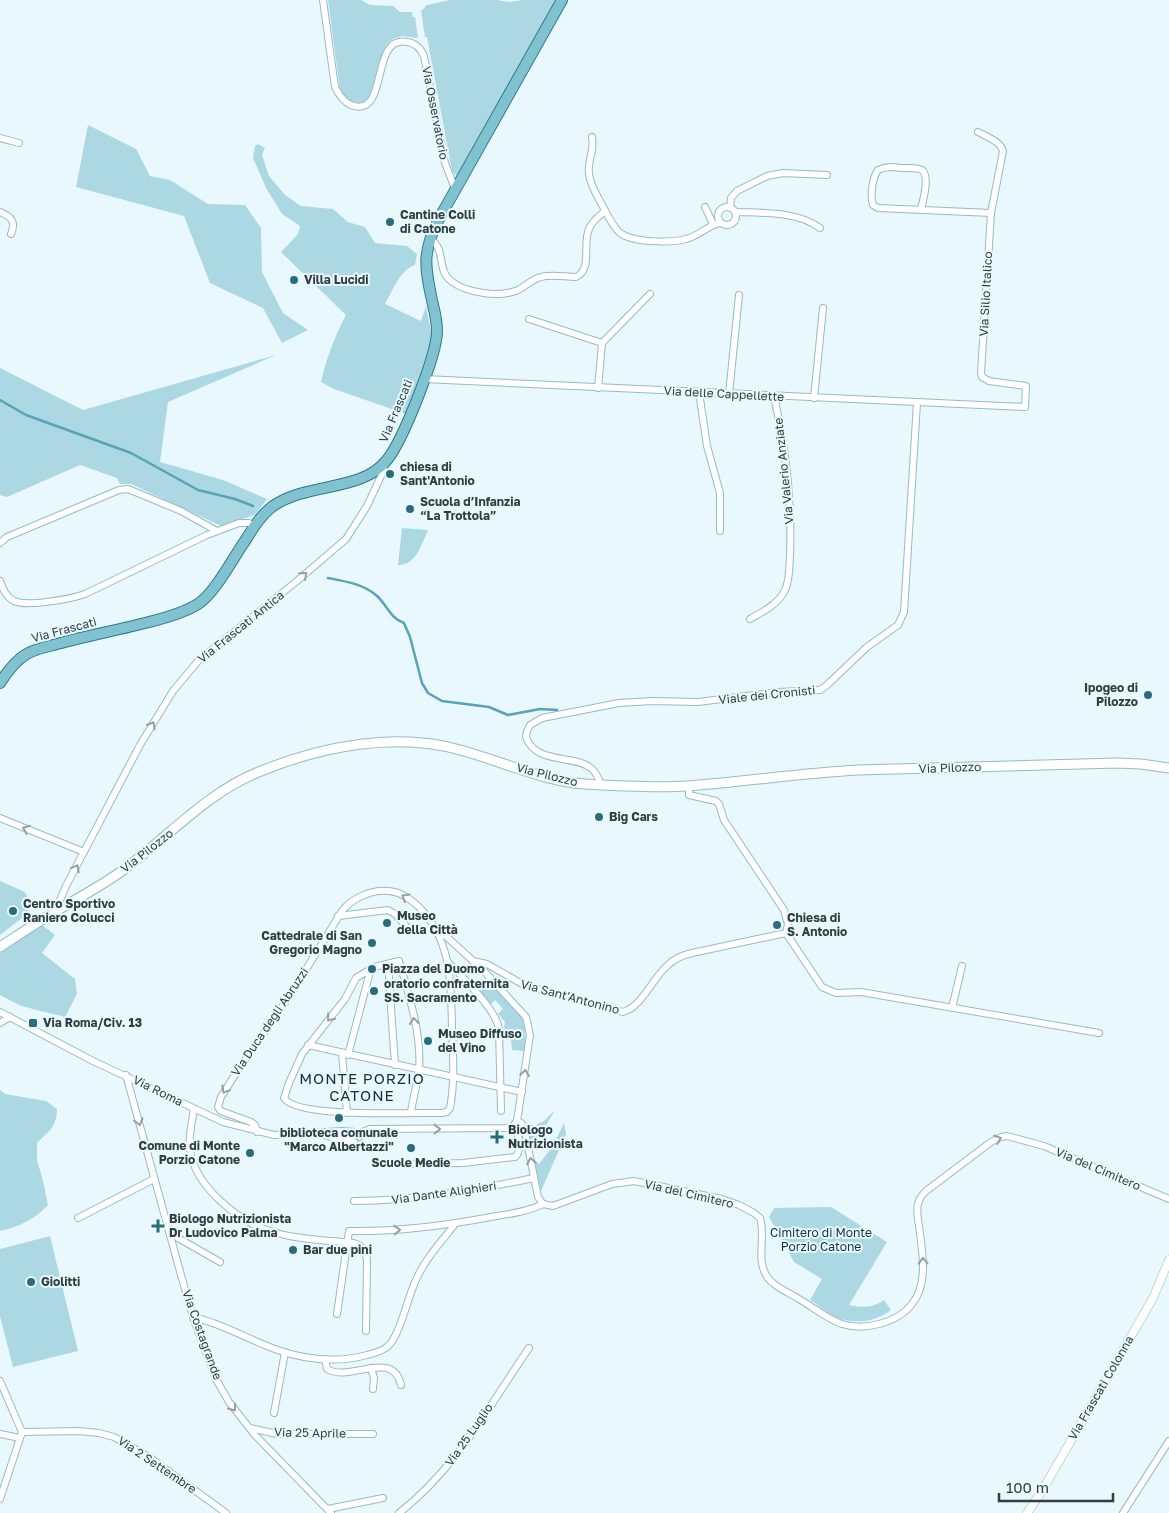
<svg xmlns="http://www.w3.org/2000/svg" width="1169" height="1513" font-family="'Golos Text',sans-serif">
<style>
.green{fill:#acd8e4}
.lines{fill:none;stroke-linecap:round;stroke-linejoin:round}
.stream{stroke:#58a3b6;stroke-width:2.5}
.minor-casing{stroke:#95bbc5;stroke-width:8}
.tertiary-casing{stroke:#95bbc5;stroke-width:9}
.secondary-casing{stroke:#95bbc5;stroke-width:11}
.primary-casing{stroke:#2d798a;stroke-width:12}
.minor{stroke:#fff;stroke-width:6}
.tertiary{stroke:#fff;stroke-width:8}
.secondary{stroke:#fff;stroke-width:9}
.primary{stroke:#81c2d0;stroke-width:10}
.oneway{stroke:#969ea0}
.poi-dot{fill:#296d7d;stroke:#e9f8fc;stroke-width:2}
.labels{text-anchor:middle;stroke-width:4;stroke-linejoin:round;paint-order:stroke}
.street-label{font-size:12px;fill:#2e3e42;stroke:#e9f8fc}
.poi-label{font-size:12px;font-weight:bold;fill:#2e3e42;stroke:#e9f8fc;text-anchor:start}
.park-label{font-size:12px;fill:#0e333c;stroke:#e9f8fc}
.quarter-label{font-size:15px;letter-spacing:1px;fill:#113139;stroke:#e9f8fc}
</style>
<rect width="100%" height="100%" fill="#e9f8fc"/>
<!-- green -->
<g class="green">
<path d="M 328,0 L 361,0 L 370,5 L 393,6 L 400,12 L 412,12 L 413,17 L 415,17 L 418,38 L 402,36 L 393,39 L 386,45 L 373,92 L 364,103 C 351,104 347,100 340,90 Z"/>
<path d="M 450,0 L 497,0 L 509,2 L 523,0 L 557,0 L 458,177 L 452,171 L 427,37 L 425,37 L 421,11 L 427,5 Z"/>
<path d="M 88,125 L 136,149 L 150,176 L 170,180 L 208,204 L 245,205 L 261,228 L 262,272 L 283,313 L 308,330 L 282,343 L 263,308 L 210,283 L 184,216 L 76,187 Z"/>
<path d="M 258,144 L 265,148 L 262,155 L 269,176 L 285,195 L 301,206 L 333,209 L 348,222 L 365,227 L 375,243 L 407,246 L 417,254 L 415,265 C 400,270 393,290 385,304 L 421,321 L 426,306 C 427,315 430,324 431,333 C 433,354 414,394 406,414 L 334,389 L 321,382 C 326,359 335,336 346,315 L 281,252 L 298,234 L 300,226 L 282,214 L 266,188 L 253,158 L 255,146 Z"/>
<path d="M 276,355 L 168,402 L 160,462 L 223,480 L 267,499 L 255,515 L 221,526 L 131,484 L 120,484 L 117,478 L 80,465 L 7,497 L 0,495 L 0,368 L 83,410 Z"/>
<path d="M 402,528 L 428,530 C 422,543 416,566 398,565 Z"/>
<path d="M 0,881 L 25,892 L 31,904 L 22,918 L 0,935 Z"/>
<path d="M 42,925 L 55,935 L 42,953 L 75,979 L 77,994 L 65,1017 L 21,1006 L 0,995 L 0,953 Z"/>
<path d="M 491,982 L 524,1017 L 526,1051 L 512,1050 L 511,1039 L 502,1039 L 505,1022 L 498,1014 L 503,1009 L 495,1000 L 490,1005 L 479,992 Z"/>
<path d="M 0,1090 L 5,1094 L 46,1101 L 57,1109 C 57,1127 48,1132 37,1143 L 37,1160 L 43,1181 L 48,1205 C 35,1219 19,1227 0,1231 Z"/>
<path d="M 555,1110 L 532,1150 L 527,1125 L 530,1123 L 534,1126 L 544,1121 Z"/>
<path d="M 564,1123 L 566,1134 L 541,1191 L 535,1164 L 536,1162 L 539,1164 L 553,1146 Z"/>
<path d="M 831,1207 L 887,1242 L 849,1305 C 862,1308 873,1308 884,1300 L 891,1310 C 876,1321 860,1324 841,1319 C 831,1316 819,1305 810,1300 L 822,1279 L 794,1262 L 769,1217 L 774,1208 Z"/>
<path d="M 50,1236 L 78,1351 L 13,1367 L 0,1316 L 0,1249 Z"/>
</g>
<g class="lines">
<!-- stream -->
<g class="stream">
<path d="M 0,400 L 26,415 L 131,453 L 198,490 L 235,499 L 253,506"/>
<path d="M 328,578 C 344,581 364,584 377,596 C 387,605 390,618 404,623 L 410,637 L 422,683 L 428,693 L 442,701 L 489,707 L 508,715 L 540,709 L 557,710"/>
</g>
<!-- minor casing -->
<g class="minor-casing">
<g id="minor">
<path d="M 323,0 L 335,87 C 339,95 345,104 354,106 C 389,115 370,35 407,42 C 416,43 421,49 424,56 L 445,163 L 456,191"/>
<path d="M 978,132 C 987,137 1000,141 1003,151 L 991,213"/>
<path d="M 592,137 C 595,150 587,161 589,174 C 590,184 596,194 601,203 C 606,212 611,224 619,232 C 631,243 671,243 686,239 C 699,236 708,225 720,223"/>
<path d="M 0,138 L 19,143"/>
<circle cx="727" cy="216" r="9"/>
<path d="M 705,207 L 713,224"/>
<path d="M 730,208 L 731,198 L 737,191 L 767,176 L 783,173 L 827,175"/>
<path d="M 0,212 C 12,217 16,222 11,234"/>
<path d="M 735,212 C 763,213 797,211 820,228"/>
<path d="M 430,238 C 447,251 436,269 451,281 C 466,293 500,298 518,290 C 526,286 532,279 541,277 C 552,274 565,277 576,277 C 593,269 582,244 589,229 C 592,221 599,216 605,211"/>
<path d="M 529,319 L 602,343"/>
<path d="M 424,379 L 1025,407 L 1026,386 L 989,381 L 982,377 L 981,373 L 991,213 L 878,208 L 873,205 C 870,196 872,178 878,170 C 885,166 893,167 902,168 C 908,168 917,167 922,170 C 930,176 923,201 921,209"/>
<path d="M 598,388 L 602,343 L 650,294"/>
<path d="M 699,392 L 707,446 L 720,493 L 720,531"/>
<path d="M 729,394 L 739,295"/>
<path d="M 814,398 L 823,308"/>
<path d="M 0,543 L 7,537 L 119,490 L 128,489 L 181,511 L 217,531"/>
<path d="M 0,581 C 3,589 6,597 14,601 C 27,607 71,599 85,594 L 207,535 L 239,523 L 249,523 L 255,526"/>
<path d="M 750,619 C 762,612 779,604 785,590 C 790,580 789,568 790,556 C 792,503 786,448 774,396"/>
<path d="M 601,785 C 599,779 596,772 591,768 C 573,754 536,765 526,737 L 527,731 L 530,725 L 542,718 L 619,703 L 652,701 L 698,702 L 778,692 L 820,690 L 827,685 L 867,647 L 898,625 L 904,612 L 917,403"/>
<path d="M 0,818 L 84,852"/>
<path d="M 55,912 L 66,886 L 140,745 L 173,691 L 199,660 L 297,581 L 346,539 L 367,506 L 381,476 L 385,464"/>
<path d="M 338,916 L 388,910 L 395,914 L 408,928"/>
<path d="M 437,928 L 483,970 L 526,1017 L 530,1035 L 517,1121"/>
<path d="M 786,933 L 822,987 L 836,993 L 861,992 L 1099,1033"/>
<path d="M 447,961 C 462,977 496,1009 499,1029 L 501,1111"/>
<path d="M 473,961 L 487,964 L 524,985 L 623,1012 C 642,1007 653,977 668,965 C 675,958 683,955 692,953 L 786,933 L 788,924 L 784,910 L 724,820 L 719,804 L 716,801 L 689,795 L 689,786"/>
<path d="M 388,964 L 395,1065"/>
<path d="M 952,1008 L 962,966"/>
<path d="M 0,1012 L 93,1061 L 223,1122 L 274,1135 L 342,1131 L 356,1132"/>
<path d="M 0,1023 L 10,1017"/>
<path d="M 308,1045 L 522,1092"/>
<path d="M 342,1053 L 347,1113"/>
<path d="M 348,1055 L 371,968"/>
<path d="M 126,1075 L 181,1275 L 193,1317 L 216,1379 L 229,1402 L 254,1434 L 331,1513"/>
<path d="M 194,1109 C 192,1122 188,1137 190,1150 C 195,1187 240,1223 273,1232 C 299,1240 327,1240 353,1243 C 361,1245 366,1251 367,1260 L 366,1331"/>
<path d="M 517,1121 L 521,1123 L 524,1127 L 538,1197 L 543,1204"/>
<path d="M 257,1132 L 255,1125 L 251,1122 L 221,1111 L 218,1107 L 221,1097 L 238,1070 L 289,997 L 342,911 C 352,898 372,889 389,891 C 401,892 410,899 419,907 C 452,940 451,984 452,1028 C 453,1055 455,1082 450,1108 L 447,1112 L 442,1113 C 415,1112 297,1119 284,1098 L 289,1083 L 302,1054 L 345,999 L 356,978 L 374,967 L 399,961 C 409,995 422,1035 419,1071 C 417,1084 413,1099 411,1112"/>
<path d="M 324,1135 L 354,1142"/>
<path d="M 360,1137 L 362,1132 L 370,1129 L 507,1128 L 513,1126 L 517,1121"/>
<path d="M 402,1164 L 463,1163 L 515,1157 C 523,1150 518,1134 515,1124"/>
<path d="M 354,1201 C 415,1201 475,1190 534,1178"/>
<path d="M 543,1204 L 553,1206 L 612,1184 L 634,1181 L 722,1199 L 739,1205 L 754,1213 L 760,1218 C 766,1236 756,1258 766,1275 C 772,1286 788,1292 799,1299 C 813,1307 827,1319 842,1324 C 864,1331 898,1323 912,1304 C 929,1284 922,1250 919,1226 C 918,1219 916,1211 918,1204 C 919,1199 922,1195 926,1191 L 991,1142 L 1001,1137 L 1007,1136 L 1044,1146 L 1169,1199"/>
<path d="M 78,1218 L 154,1179"/>
<path d="M 170,1231 L 178,1238 L 220,1262"/>
<path d="M 337,1314 L 349,1231 C 397,1232 443,1226 491,1217 C 508,1214 527,1212 543,1204"/>
<path d="M 193,1317 C 220,1323 242,1336 267,1346 C 298,1359 335,1364 367,1355 C 378,1352 387,1350 393,1340 C 404,1321 407,1299 416,1280 C 425,1259 441,1242 455,1224"/>
<path d="M 325,1359 L 327,1369 C 349,1383 393,1348 401,1385"/>
<path d="M 371,1368 L 374,1378 L 373,1389"/>
<path d="M 0,1381 L 22,1432 L 0,1499"/>
<path d="M 274,1413 L 285,1352"/>
<path d="M 250,1428 L 277,1434 L 373,1434"/>
<path d="M 22,1432 L 79,1431 L 99,1433 L 114,1437 L 149,1457 L 226,1513"/>
<path d="M 0,1434 L 20,1438"/>
<path d="M 328,1509 L 383,1498"/>
<path d="M 399,1513 C 456,1469 489,1406 529,1348"/>
<path d="M 1123,1513 L 1169,1441"/>
</g>
</g>
<!-- tertiary casing -->
<g class="tertiary-casing">
<path id="tertiary" d="M 1027,1513 L 1042,1491 L 1153,1298 L 1169,1260"/>
</g>
<!-- secondary casing -->
<g class="secondary-casing">
<path id="secondary" d="M 0,947 C 21,933 41,920 63,907 C 84,895 106,883 126,868 C 170,835 209,791 261,771 C 322,746 396,732 460,750 C 502,761 542,781 585,784 C 619,786 654,788 687,786 C 744,782 801,773 858,770 L 1117,763 L 1141,764 L 1169,768"/>
</g>
<!-- primary casing -->
<g class="primary-casing">
<path id="primary" d="M 0,683 C 7,672 14,662 25,655 C 34,649 46,647 57,644 C 87,636 118,630 149,622 C 165,618 184,613 198,604 C 215,593 233,558 245,541 C 253,528 261,515 273,506 C 308,482 362,492 387,460 C 403,440 437,355 437,331 C 437,322 435,313 433,305 C 425,268 421,252 440,217 L 562,0"/>
</g>
<!-- minor -->
<use href="#minor" class="minor"/>
<!-- tertiary -->
<use href="#tertiary" class="tertiary"/>
<!-- secondary -->
<use href="#secondary" class="secondary"/>
<!-- primary -->
<use href="#primary" class="primary"/>
</g>
<!-- one-way arrows -->
<defs><path id="oneway-chevron" d="M-2-3.5L2.5 0L-2 3.5" fill="none" stroke-width="1.6" stroke-linecap="round" stroke-linejoin="round" transform="scale(1.25)"/></defs>
<g class="oneway">
<use href="#oneway-chevron" transform="translate(304 575) rotate(-41)"/>
<use href="#oneway-chevron" transform="translate(152 725) rotate(-60)"/>
<use href="#oneway-chevron" transform="translate(26 829) rotate(-158)"/>
<use href="#oneway-chevron" transform="translate(76 868) rotate(-62)"/>
<use href="#oneway-chevron" transform="translate(405 897) rotate(-149)"/>
<use href="#oneway-chevron" transform="translate(330 1018) rotate(129)"/>
<use href="#oneway-chevron" transform="translate(414 1021) rotate(-97)"/>
<use href="#oneway-chevron" transform="translate(525 1073) rotate(-81)"/>
<use href="#oneway-chevron" transform="translate(225 1090) rotate(121)"/>
<use href="#oneway-chevron" transform="translate(139 1122) rotate(75)"/>
<use href="#oneway-chevron" transform="translate(437 1129) rotate(-1)"/>
<use href="#oneway-chevron" transform="translate(998 1139) rotate(-21)"/>
<use href="#oneway-chevron" transform="translate(531 1161) rotate(-101)"/>
<use href="#oneway-chevron" transform="translate(397 1230) rotate(-4)"/>
<use href="#oneway-chevron" transform="translate(923 1261) rotate(-91)"/>
<use href="#oneway-chevron" transform="translate(233 1408) rotate(55)"/>
</g>
<!-- markers -->
<g class="poi-dot">
<circle cx="390" cy="222" r="5"/>
<circle cx="294" cy="280" r="5"/>
<circle cx="390" cy="474" r="5"/>
<circle cx="410" cy="509" r="5"/>
<circle cx="1148" cy="695" r="5"/>
<circle cx="599" cy="817" r="5"/>
<circle cx="13" cy="911" r="5"/>
<circle cx="387" cy="923" r="5"/>
<circle cx="777" cy="925" r="5"/>
<circle cx="372" cy="943" r="5"/>
<circle cx="372" cy="969" r="5"/>
<circle cx="374" cy="991" r="5"/>
<rect x="28" y="1018" width="10" height="10" rx="2.5"/>
<circle cx="428" cy="1041" r="5"/>
<circle cx="339" cy="1118" r="5"/>
<path d="M494.5 1129.5h5v5h5v5h-5v5h-5v-5h-5v-5h5z"/>
<circle cx="411" cy="1148" r="5"/>
<circle cx="250" cy="1153" r="5"/>
<path d="M155.5 1218.5h5v5h5v5h-5v5h-5v-5h-5v-5h5z"/>
<circle cx="293" cy="1250" r="5"/>
<circle cx="31" cy="1282" r="5"/>
</g>
<g class="labels">
<!-- street labels -->
<g class="street-label">
<text transform="translate(435 113) rotate(79)" y="4">Via Osservatorio</text>
<text transform="translate(986 294) rotate(-87)" y="4">Via Silio Italico</text>
<text transform="translate(724 394) rotate(3)" y="4">Via delle Cappellette</text>
<text transform="translate(396 411) rotate(-67)" y="4">Via Frascati</text>
<text transform="translate(784 471) rotate(-96)" y="4">Via Valerio Anziate</text>
<text transform="translate(241 627) rotate(-39)" y="4">Via Frascati Antica</text>
<text transform="translate(64 630) rotate(-15)" y="4">Via Frascati</text>
<text transform="translate(767 695) rotate(-6)" y="4">Viale dei Cronisti</text>
<text transform="translate(950 768) rotate(-2)" y="4">Via Pilozzo</text>
<text transform="translate(547 775) rotate(14)" y="4">Via Pilozzo</text>
<text transform="translate(147 851) rotate(-38)" y="4">Via Pilozzo</text>
<text transform="translate(570 997) rotate(15)" y="4">Via Sant'Antonino</text>
<text transform="translate(270 1022) rotate(-56)" y="4">Via Duca degli Abruzzi</text>
<text transform="translate(158 1091) rotate(26)" y="4">Via Roma</text>
<text transform="translate(1098 1169) rotate(23)" y="4">Via del Cimitero</text>
<text transform="translate(444 1193) rotate(-8)" y="4">Via Dante Alighieri</text>
<text transform="translate(689 1194) rotate(13)" y="4">Via del Cimitero</text>
<text transform="translate(202 1335) rotate(70)" y="4">Via Costagrande</text>
<text transform="translate(1101 1388) rotate(-60)" y="4">Via Frascati Colonna</text>
<text transform="translate(310 1433) rotate(1)" y="4">Via 25 Aprile</text>
<text transform="translate(469 1435) rotate(-55)" y="4">Via 25 Luglio</text>
<text transform="translate(157 1465) rotate(34)" y="4">Via 2 Settembre</text>
</g>
<!-- poi labels -->
<g class="poi-label">
<text x="400" y="219">Cantine Colli<tspan x="400" dy="14">di Catone</tspan></text>
<text x="304" y="284">Villa Lucidi</text>
<text x="400" y="471">chiesa di<tspan x="400" dy="14">Sant'Antonio</tspan></text>
<text x="420" y="506">Scuola d’Infanzia<tspan x="420" dy="14">“La Trottola”</tspan></text>
<text x="1138" y="692" text-anchor="end">Ipogeo di<tspan x="1138" dy="14">Pilozzo</tspan></text>
<text x="609" y="821">Big Cars</text>
<text x="23" y="908">Centro Sportivo<tspan x="23" dy="14">Raniero Colucci</tspan></text>
<text x="397" y="920">Museo<tspan x="397" dy="14">della Città</tspan></text>
<text x="787" y="922">Chiesa di<tspan x="787" dy="14">S. Antonio</tspan></text>
<text x="362" y="940" text-anchor="end">Cattedrale di San<tspan x="362" dy="14">Gregorio Magno</tspan></text>
<text x="382" y="973">Piazza del Duomo</text>
<text x="384" y="988">oratorio confraternita<tspan x="384" dy="14">SS. Sacramento</tspan></text>
<text x="43" y="1027">Via Roma/Civ. 13</text>
<text x="438" y="1038">Museo Diffuso<tspan x="438" dy="14">del Vino</tspan></text>
<text x="508" y="1134">Biologo<tspan x="508" dy="14">Nutrizionista</tspan></text>
<text x="339" y="1137" text-anchor="middle">biblioteca comunale<tspan x="339" dy="14">"Marco Albertazzi"</tspan></text>
<text x="240" y="1150" text-anchor="end">Comune di Monte<tspan x="240" dy="14">Porzio Catone</tspan></text>
<text x="411" y="1167" text-anchor="middle">Scuole Medie</text>
<text x="169" y="1223">Biologo Nutrizionista<tspan x="169" dy="14">Dr Ludovico Palma</tspan></text>
<text x="303" y="1254">Bar due pini</text>
<text x="41" y="1286">Giolitti</text>
</g>
<!-- park labels -->
<g class="park-label">
<text x="821" y="1237">Cimitero di Monte<tspan x="821" dy="14">Porzio Catone</tspan></text>
</g>
<!-- quarter labels -->
<g class="quarter-label">
<text x="362" y="1084">MONTE PORZIO<tspan x="362" dy="17">CATONE</tspan></text>
</g>
</g>
<!-- scale -->
<path d="M999 1493v8h114v-8" fill="none" stroke="#2e3e42" stroke-width="2.5"/>
<text x="1006" y="1493" font-size="15" fill="#2e3e42" stroke="#e9f8fc" stroke-width="4" paint-order="stroke">100 m</text>
</svg>
